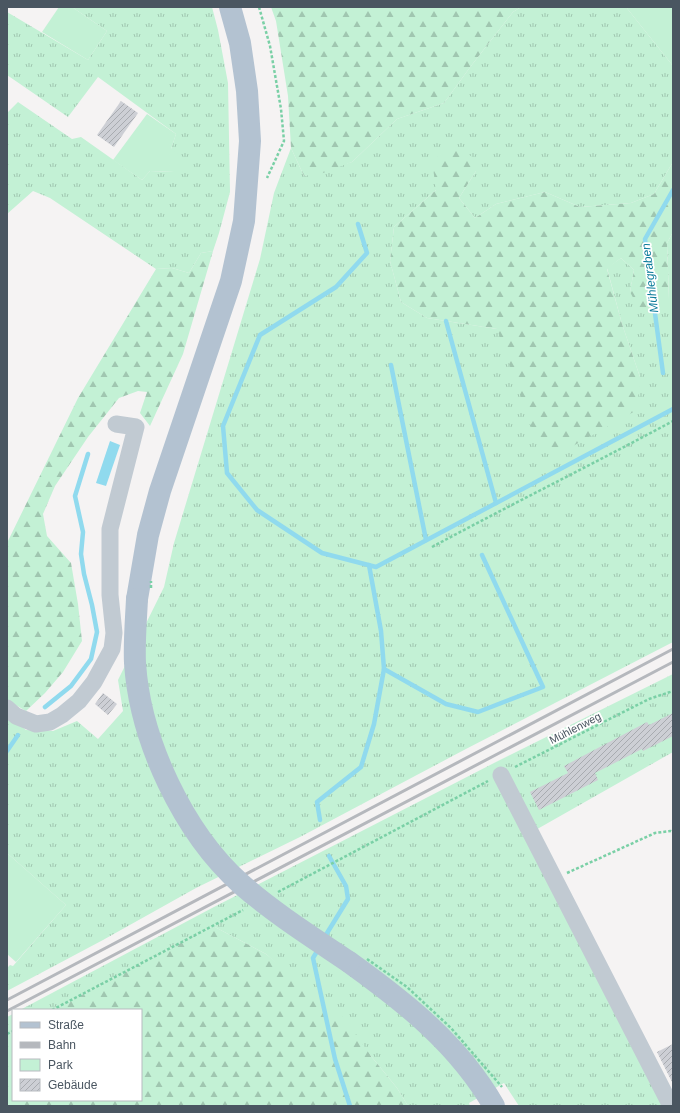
<svg xmlns="http://www.w3.org/2000/svg" width="680" height="1113" font-family="Arial,sans-serif">
<style>
.grass{fill:url(#grass-tufts)}
.forest{fill:url(#forest-firs)}
.green{fill:#c3f1d5}
.water{fill:#90daee}
.lines{fill:none;stroke-linecap:round;stroke-linejoin:round}
.stream{stroke:#90daee;stroke-width:4.5}
.building{fill:url(#building-hatch)}
.path{stroke:#7ad0a6;stroke-width:2.5;stroke-dasharray:3 2;stroke-linecap:butt}
.minor{stroke:#c1cad2;stroke-width:17}
.major{stroke:#b3c2d1;stroke-width:22}
.rail{stroke:#b5b8bd;stroke-width:3}
.path-bridge{stroke:#7ad0a6;stroke-width:2.5;stroke-dasharray:3 2;stroke-linecap:butt}
.major-bridge{stroke:#b3c2d1;stroke-width:22}
.labels{text-anchor:middle;stroke-width:3.5;stroke-linejoin:round;paint-order:stroke}
.street-label{font-size:11px;fill:#4a5661;stroke:#fff}
.water-label{font-size:12px;font-style:italic;fill:#0c7c9b;stroke:#fff}
</style>
<defs>
<pattern id="grass-tufts" width="24" height="20" patternUnits="userSpaceOnUse"><rect width="24" height="20" fill="#c3f1d5"/><path d="M3 7l-1-3M5 7V3M7 7l1-3M15 17l-1-3M17 17v-4M19 17l1-3" fill="none" stroke="#a0c6b0"/></pattern>
<pattern id="forest-firs" width="22" height="20" patternUnits="userSpaceOnUse"><rect width="22" height="20" fill="#c3f1d5"/><path d="M5 1l3.5 6h-7zM16 11l3.5 6h-7z" fill="#a0c6b0"/></pattern>
<pattern id="building-hatch" width="6" height="6" patternUnits="userSpaceOnUse"><rect width="6" height="6" fill="#cdcfd5"/><path d="M-1 1l2-2M0 6l6-6M5 7l2-2" fill="none" stroke="#a8abb0"/></pattern>
</defs>
<rect width="100%" height="100%" fill="#f5f3f3"/>
<!-- grass -->
<g class="grass">
<path d="M 72,7 L 212,7 L 218,30 L 228,83 L 230,192 L 219,233 L 213,251 L 201,253 L 189,273 L 172,268 L 156,269 L 50,198 L 33,191 L 7,214 L 7,113 L 18,102 L 72,139 L 81,137 L 142,180 L 150,171 L 174,172 L 171,149 L 176,134 L 98,77 L 68,117 L 7,75 L 7,12 L 88,60 L 107,31 Z"/>
<path d="M 521,7 L 626,7 L 673,66 L 673,162 L 654,194 L 631,203 L 580,207 L 545,192 L 496,204 L 475,218 L 459,198 L 476,171 L 436,190 L 394,227 L 390,261 L 401,302 L 427,318 L 497,329 L 640,377 L 622,324 L 607,268 L 621,258 L 634,270 L 630,292 L 669,299 L 667,243 L 673,232 L 673,642 L 464,750 L 300,837 L 196,888 L 103,940 L 7,991 L 7,968 L 10,965 L 13,966 L 66,905 L 7,853 L 7,715 L 26,730 L 53,731 L 77,721 L 98,739 L 123,711 L 118,680 L 164,587 L 174,543 L 260,259 L 274,193 L 291,148 L 304,176 L 352,162 L 397,119 L 444,103 L 471,66 L 513,12 Z"/>
<path d="M 673,674 L 673,752 L 525,836 L 666,1106 L 519,1106 L 504,1083 L 469,1103 L 470,1106 L 408,1106 L 397,1088 L 371,1056 L 295,980 L 266,954 L 213,926 L 53,1010 L 20,1010 L 212,908 L 494,763 Z"/>
<path d="M 13,1014 L 13,1031 L 7,1034 L 7,1017 Z"/>
</g>
<!-- forest -->
<g class="forest">
<path d="M 271,7 L 521,7 L 513,12 L 471,66 L 444,103 L 397,119 L 352,162 L 323,173 L 304,176 L 291,148 L 288,96 L 276,21 Z"/>
<path d="M 456,146 L 477,160 L 476,171 L 459,198 L 475,218 L 496,204 L 545,192 L 580,207 L 631,203 L 654,194 L 673,162 L 673,232 L 667,243 L 669,299 L 640,310 L 630,292 L 634,270 L 621,258 L 607,269 L 622,324 L 640,377 L 637,410 L 564,451 L 538,446 L 497,329 L 427,318 L 401,302 L 390,261 L 394,227 L 436,190 L 432,160 Z"/>
<path d="M 213,251 L 183,354 L 150,426 L 140,413 L 147,392 L 138,391 L 119,398 L 88,437 L 55,486 L 43,514 L 47,536 L 71,563 L 78,604 L 82,641 L 63,672 L 45,693 L 26,711 L 7,700 L 7,543 L 78,398 L 156,269 L 172,268 L 189,273 L 201,253 Z"/>
<path d="M 213,926 L 266,954 L 344,1018 L 371,1056 L 397,1088 L 408,1106 L 7,1106 L 7,1034 L 13,1031 L 13,1100 L 141,1100 L 141,1010 L 53,1010 Z"/>
</g>
<!-- green -->
<g class="green">
<path d="M 59,7 L 72,7 L 107,31 L 88,60 L 42,32 Z"/>
<path d="M 626,7 L 673,7 L 673,66 Z"/>
<path d="M 147,114 L 176,134 L 171,149 L 186,159 L 174,172 L 150,171 L 142,180 L 113,160 Z"/>
<path d="M 7,853 L 66,905 L 16,962 L 7,954 Z"/>
</g>
<!-- water -->
<path class="water" d="M 110,441 L 120,445 L 106,486 L 96,483 Z"/>
<g class="lines">
<!-- stream -->
<g class="stream">
<path d="M 358,224 L 367,253 L 336,287 L 260,335 L 223,426 L 227,473 L 257,510 L 322,553 L 376,567 L 673,409"/>
<path d="M 446,321 L 496,503"/>
<path d="M 391,365 L 426,540"/>
<path d="M 663,373 L 645,239 L 673,190"/>
<path d="M 384,669 L 446,704 L 478,712 L 543,687 L 482,555"/>
<path d="M 45,707 L 71,686 L 91,659 L 97,632 L 92,605 L 84,574 L 81,554 L 83,532 L 75,496 L 88,454"/>
<path d="M 7,751 L 18,735"/>
<path d="M 320,820 L 317,802 L 361,767 L 374,724 L 384,669 L 381,631 L 369,565"/>
<path d="M 324,938 L 348,899 L 346,886 L 329,856"/>
<path d="M 319,948 L 313,958 L 335,1059 L 350,1106"/>
</g>
</g>
<!-- building -->
<g class="building">
<path d="M 121,101 L 138,113 L 114,147 L 97,135 Z"/>
<path d="M 103,693 L 117,704 L 108,715 L 95,704 Z"/>
<path d="M 673,713 L 673,736 L 643,751 L 642,749 L 595,773 L 598,780 L 539,810 L 530,792 L 568,773 L 564,766 L 647,722 L 649,725 Z"/>
<path d="M 673,1044 L 673,1084 L 657,1052 Z"/>
</g>
<g class="lines">
<!-- path -->
<g class="path">
<path d="M 259,7 L 270,46 L 281,109 L 284,141 L 267,178"/>
<path d="M 432,547 C 512,504 593,464 673,421"/>
<path d="M 515,767 L 649,699 L 673,691"/>
<path d="M 567,873 L 655,833 L 671,831 L 673,832"/>
<path d="M 278,892 L 488,781"/>
<path d="M 52,1010 L 243,910"/>
<path d="M 7,1034 L 13,1031"/>
</g>
<!-- minor -->
<g class="minor">
<path d="M 7,708 L 16,716 L 36,724 L 50,722 L 62,715 L 79,701 L 94,682 L 112,649 L 114,633 L 110,595 L 110,529 L 136,427 L 116,424"/>
<path d="M 501,775 L 671,1106"/>
</g>
<!-- major -->
<g class="major">
<path d="M 137,599 L 148,535 L 160,491 L 231,281 L 244,221 L 250,141 L 247,91 L 240,43 L 230,7"/>
<path d="M 349,962 C 406,1003 458,1044 494,1106"/>
</g>
<!-- rail -->
<g class="rail">
<path d="M 7,1000 L 673,649"/>
<path d="M 7,1011 L 673,662"/>
</g>
<!-- path-bridge -->
<g class="path-bridge">
<path d="M 151,588 L 151,581"/>
<path d="M 367,959 L 407,987 L 451,1028 L 502,1087"/>
</g>
<!-- major-bridge -->
<path class="major-bridge" d="M 137,599 C 136,620 134,642 135,663 C 140,740 183,832 241,884 C 274,913 312,937 349,962"/>
</g>
<g class="labels">
<!-- street labels -->
<g class="street-label">
<text transform="translate(575 728) rotate(-27)" y="4">Mühlenweg</text>
</g>
<!-- water labels -->
<g class="water-label">
<text transform="translate(650 278) rotate(-97)" y="4">Mühlegraben</text>
</g>
</g>
<!-- border -->
<rect width="680" height="1113" fill="none" stroke="#4a5661" stroke-width="16"/>
<!-- legend -->
<rect x="12" y="1009" width="130" height="92" fill="#ffffff" stroke="#b7bbc0"/>
<rect x="20" y="1022" width="20" height="6" fill="#b3c2d1" stroke="#b7bbc0"/>
<text x="48" y="1029" font-size="12" fill="#4a5661">Straße</text>
<rect x="20" y="1042" width="20" height="6" fill="#b5b8bd" stroke="#b7bbc0"/>
<text x="48" y="1049" font-size="12" fill="#4a5661">Bahn</text>
<rect x="20" y="1059" width="20" height="12" fill="#c3f1d5" stroke="#b7bbc0"/>
<text x="48" y="1069" font-size="12" fill="#4a5661">Park</text>
<rect x="20" y="1079" width="20" height="12" fill="url(#building-hatch)" stroke="#b7bbc0"/>
<text x="48" y="1089" font-size="12" fill="#4a5661">Gebäude</text>
</svg>
